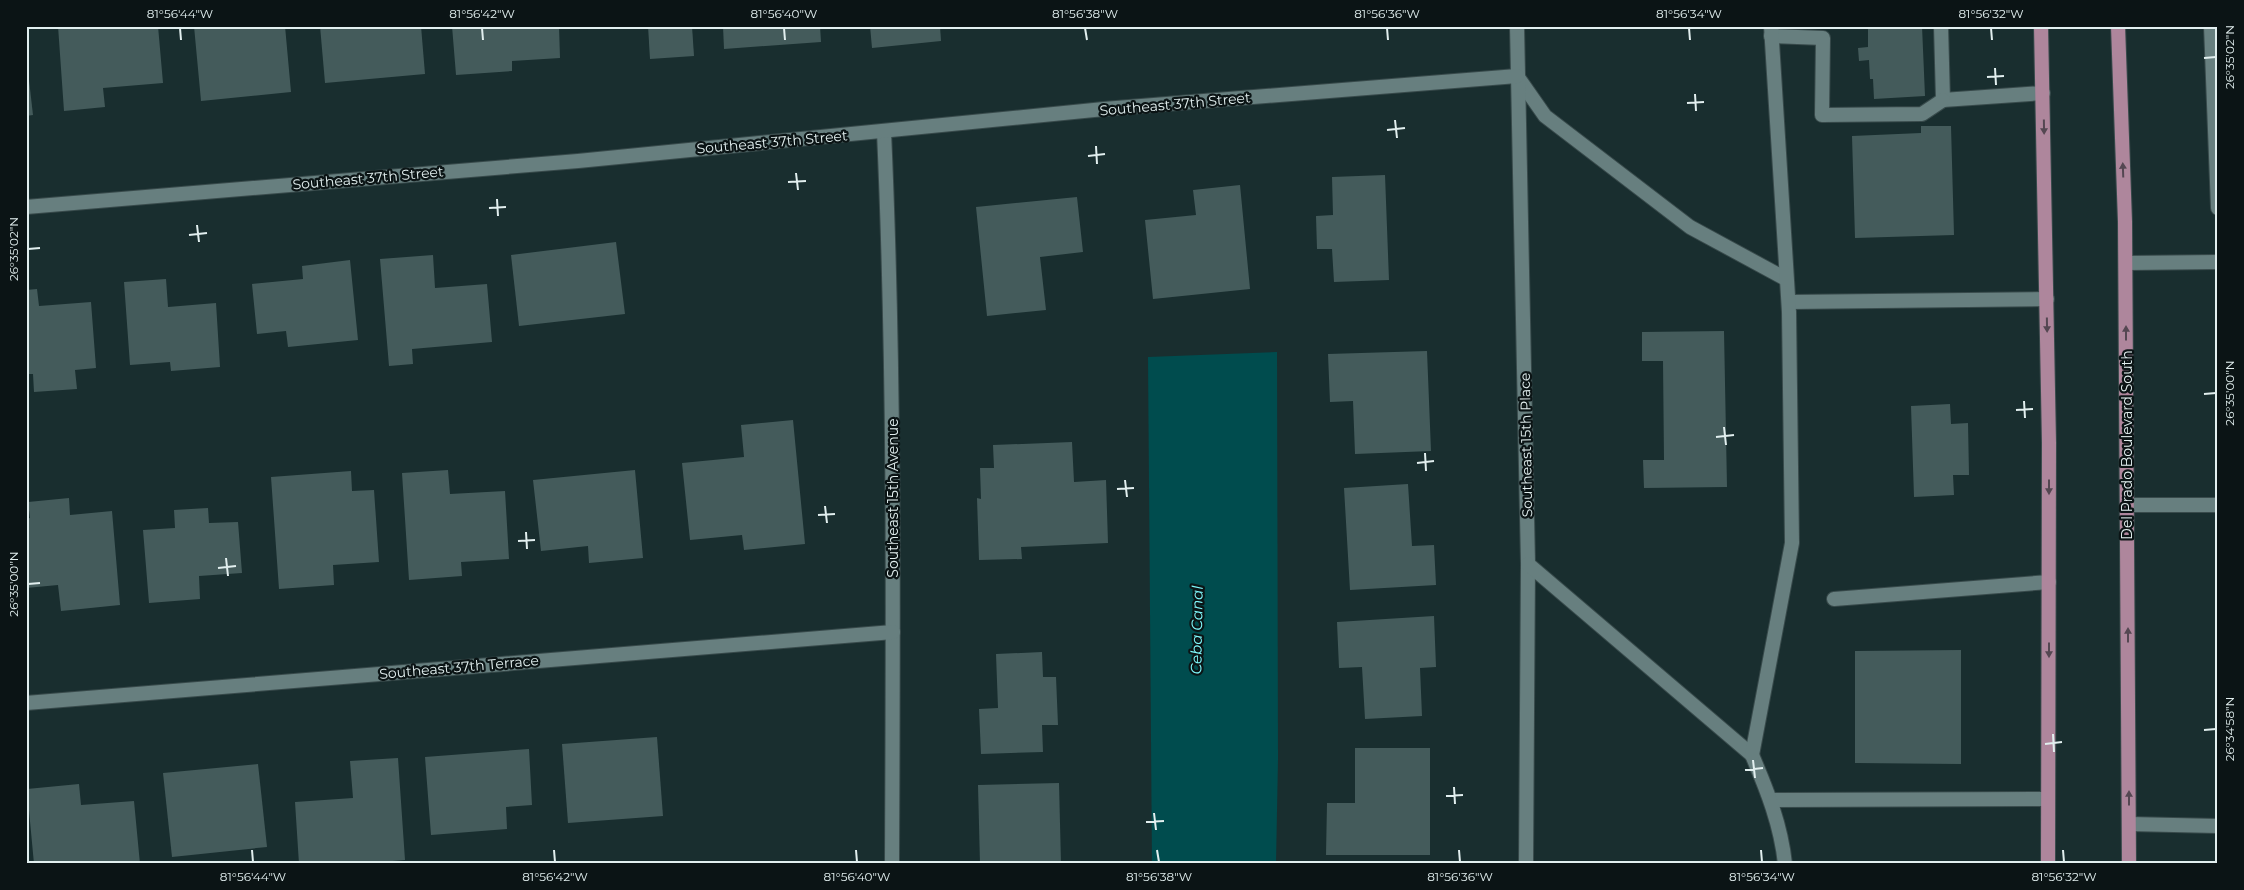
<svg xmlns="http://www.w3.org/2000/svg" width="2244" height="890" font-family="Montserrat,sans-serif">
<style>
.water{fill:#004c4e}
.building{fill:#445b5b}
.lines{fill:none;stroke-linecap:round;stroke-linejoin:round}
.service-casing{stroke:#384a4b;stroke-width:16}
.minor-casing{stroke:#384a4b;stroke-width:16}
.primary-casing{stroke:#384a4b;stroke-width:16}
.service{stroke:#677f7f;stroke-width:14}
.minor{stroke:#677f7f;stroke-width:14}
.primary{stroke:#ae869c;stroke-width:14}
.oneway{fill:#544752}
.ticks{fill:none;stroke:#e2efef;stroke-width:2}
.labels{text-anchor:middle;stroke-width:4.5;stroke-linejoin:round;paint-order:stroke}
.street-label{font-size:14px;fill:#e2efef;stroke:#0b1415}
.water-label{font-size:15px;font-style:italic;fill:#80fcff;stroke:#0b1415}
.neatline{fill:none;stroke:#e2efef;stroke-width:2}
.ticks-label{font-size:12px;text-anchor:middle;fill:#e2efef}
</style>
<rect width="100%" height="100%" fill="#192e2f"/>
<!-- water -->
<path class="water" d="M 1277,352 L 1278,759 L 1276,864 L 1152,864 L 1148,357 Z"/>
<!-- building -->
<g class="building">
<path d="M 58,26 L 158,26 L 163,83 L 103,88 L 105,107 L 64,111 Z"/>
<path d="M 194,26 L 285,26 L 291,92 L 201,101 Z"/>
<path d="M 320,26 L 421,26 L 425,74 L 325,83 Z"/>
<path d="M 452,26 L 559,26 L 560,58 L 512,61 L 512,71 L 456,75 Z"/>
<path d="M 585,26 L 614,26 L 614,28 L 586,29 Z"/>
<path d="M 648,26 L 692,26 L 694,56 L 650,59 Z"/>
<path d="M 723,26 L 820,26 L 821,42 L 724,49 Z"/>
<path d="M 870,26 L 940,26 L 941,41 L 872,48 Z"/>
<path d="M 1868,26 L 1922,26 L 1925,96 L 1874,99 L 1873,79 L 1870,79 L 1869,60 L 1859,61 L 1858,48 L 1868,47 Z"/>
<path d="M 26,54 L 33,115 L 26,116 Z"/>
<path d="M 1921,126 L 1951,126 L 1954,235 L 1855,238 L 1852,136 L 1921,133 Z"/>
<path d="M 1385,175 L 1389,280 L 1334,282 L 1332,249 L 1317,249 L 1316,216 L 1333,215 L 1332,177 Z"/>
<path d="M 1240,185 L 1250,289 L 1153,299 L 1145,220 L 1196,215 L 1193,190 Z"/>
<path d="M 1077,197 L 1083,252 L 1040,257 L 1046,310 L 987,316 L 976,207 Z"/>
<path d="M 616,242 L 625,314 L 519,326 L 511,255 Z"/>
<path d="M 433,255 L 435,288 L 487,284 L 492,342 L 412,349 L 413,364 L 389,366 L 380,259 Z"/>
<path d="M 350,260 L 358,340 L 288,347 L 286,331 L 257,334 L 252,284 L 303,279 L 302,266 Z"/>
<path d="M 166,279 L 168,307 L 216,303 L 220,367 L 171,371 L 170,362 L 130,365 L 124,282 Z"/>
<path d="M 37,289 L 39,306 L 91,302 L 96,368 L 75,370 L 77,389 L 34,392 L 33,374 L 26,374 L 26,290 Z"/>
<path d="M 1724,331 L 1727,487 L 1644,488 L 1643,460 L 1664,460 L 1663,361 L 1642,361 L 1642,332 Z"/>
<path d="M 1427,351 L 1431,451 L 1355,454 L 1353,401 L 1330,402 L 1328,354 Z"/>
<path d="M 1950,404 L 1951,424 L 1968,423 L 1969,475 L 1953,475 L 1954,495 L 1914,497 L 1911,406 Z"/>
<path d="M 793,420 L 805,544 L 744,550 L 742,535 L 690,540 L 682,463 L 744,457 L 741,425 Z"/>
<path d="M 1072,442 L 1074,482 L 1106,480 L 1108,543 L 1021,547 L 1022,559 L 979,560 L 977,498 L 981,499 L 980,468 L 994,468 L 993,445 Z"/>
<path d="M 448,470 L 450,494 L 505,491 L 509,559 L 461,562 L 462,576 L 409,580 L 402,473 Z"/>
<path d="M 635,470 L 643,558 L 589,563 L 588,546 L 541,551 L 533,480 Z"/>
<path d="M 351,471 L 352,491 L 374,490 L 379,562 L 333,565 L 334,585 L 279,589 L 271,477 Z"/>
<path d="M 1408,484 L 1412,546 L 1434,545 L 1436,585 L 1350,590 L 1344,488 Z"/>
<path d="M 69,498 L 70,515 L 112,511 L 120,605 L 61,611 L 58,585 L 26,588 L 26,519 L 30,518 L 28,502 Z"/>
<path d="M 208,508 L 209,523 L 238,522 L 242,573 L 199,576 L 200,599 L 149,603 L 143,530 L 175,528 L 174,510 Z"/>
<path d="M 1434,616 L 1436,667 L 1420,668 L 1422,716 L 1365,719 L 1362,667 L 1339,668 L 1337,622 Z"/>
<path d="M 1961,650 L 1961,764 L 1855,763 L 1855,651 Z"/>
<path d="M 1042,652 L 1043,677 L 1056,677 L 1058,725 L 1042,725 L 1043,752 L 981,754 L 979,709 L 998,708 L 996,654 Z"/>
<path d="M 657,737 L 663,816 L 568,823 L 562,744 Z"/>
<path d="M 1355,748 L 1430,748 L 1430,855 L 1326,855 L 1327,803 L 1355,803 Z"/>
<path d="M 529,749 L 532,805 L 506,807 L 507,829 L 431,835 L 425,757 Z"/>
<path d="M 398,758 L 405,860 L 356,864 L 299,864 L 295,802 L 353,798 L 350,761 Z"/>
<path d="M 258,764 L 267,847 L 172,857 L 163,773 Z"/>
<path d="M 1059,783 L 1061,864 L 980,864 L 978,785 Z"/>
<path d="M 79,784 L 81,805 L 134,801 L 140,864 L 66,864 L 66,862 L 34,864 L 27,789 Z"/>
</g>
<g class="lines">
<!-- service casing -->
<g class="service-casing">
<g id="service">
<path d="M 1941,26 L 1943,100 L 2043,93"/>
<path d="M 2211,26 L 2218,208"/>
<path d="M 1771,36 L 1823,38 L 1822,115 L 1922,114 L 1943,100"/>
<path d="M 1517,76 L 1545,116 L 1690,227 L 1786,279"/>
<path d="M 2126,263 L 2218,262"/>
<path d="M 1789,302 L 2047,299"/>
<path d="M 2127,505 L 2218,505"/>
<path d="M 1834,599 L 2049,582"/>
<path d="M 1771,800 L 2048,799"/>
<path d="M 2129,824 L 2218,826"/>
</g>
</g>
<!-- minor casing -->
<g class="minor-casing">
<g id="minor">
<path d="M 1517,26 L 1528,564 L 1526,864"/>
<path d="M 884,132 C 895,376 893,620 892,864"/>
<path d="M 26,207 L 578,161 L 1104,109 L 1517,76"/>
<path d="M 1528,564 L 1752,755 C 1767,790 1781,825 1785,864"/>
<path d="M 26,703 L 893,632"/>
<path d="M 1752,755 L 1792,543 L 1789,312 L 1771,26"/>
</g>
</g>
<!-- primary casing -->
<g class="primary-casing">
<g id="primary">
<path d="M 2041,26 L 2049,443 L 2048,864"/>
<path d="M 2118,26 L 2125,222 L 2129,864"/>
</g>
</g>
<!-- service -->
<use href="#service" class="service"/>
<!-- minor -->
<use href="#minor" class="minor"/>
<!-- primary -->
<use href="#primary" class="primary"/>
</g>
<!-- one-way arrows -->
<defs><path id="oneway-solid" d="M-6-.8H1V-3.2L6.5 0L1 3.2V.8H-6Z" transform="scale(1.25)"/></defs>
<g class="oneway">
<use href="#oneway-solid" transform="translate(2044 127) rotate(89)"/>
<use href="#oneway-solid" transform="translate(2123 170) rotate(-92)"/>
<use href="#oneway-solid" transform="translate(2047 325) rotate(89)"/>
<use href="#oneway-solid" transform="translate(2126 333) rotate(-90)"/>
<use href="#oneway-solid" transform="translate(2049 487) rotate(90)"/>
<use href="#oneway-solid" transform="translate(2128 635) rotate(-90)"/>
<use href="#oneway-solid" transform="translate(2049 650) rotate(90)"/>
<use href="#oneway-solid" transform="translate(2129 798) rotate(-90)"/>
</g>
<!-- ticks -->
<path class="ticks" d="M 180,28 L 181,40M 482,28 L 483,40M 784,28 L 785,40M 1085,28 L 1087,40M 1387,28 L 1388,40M 1689,28 L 1690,40M 1991,28 L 1992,40M 2204,58 L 2216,57M 1995,68 L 1996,85M 1987,77 L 2004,76M 1695,94 L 1696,111M 1687,103 L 1704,102M 1395,120 L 1397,138M 1387,130 L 1405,128M 1096,146 L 1097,164M 1088,156 L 1105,154M 796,173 L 798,190M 788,182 L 806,181M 497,199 L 498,216M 489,208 L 506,207M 197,225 L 199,242M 189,235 L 207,233M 28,249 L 40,248M 2204,394 L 2216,393M 2024,401 L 2025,418M 2016,410 L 2033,409M 1724,427 L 1726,445M 1716,437 L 1734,435M 1425,453 L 1426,471M 1417,463 L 1434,461M 1125,480 L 1127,497M 1117,489 L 1134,488M 825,506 L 827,523M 818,515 L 835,514M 526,532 L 527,549M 518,541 L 535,540M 226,558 L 228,576M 218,568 L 236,566M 28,584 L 40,583M 2204,730 L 2216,729M 2053,734 L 2054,752M 2045,744 L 2062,742M 1753,760 L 1755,778M 1745,770 L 1763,768M 1454,787 L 1455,804M 1446,796 L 1463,795M 1154,813 L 1156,830M 1146,822 L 1164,821M 252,850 L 253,862M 554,850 L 555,862M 856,850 L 857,862M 1157,850 L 1159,862M 1459,850 L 1460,862M 1761,850 L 1762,862M 2063,850 L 2064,862"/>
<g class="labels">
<!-- street labels -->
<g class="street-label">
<text transform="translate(1175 104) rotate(-5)" y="5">Southeast 37th Street</text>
<text transform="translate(772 142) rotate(-5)" y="5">Southeast 37th Street</text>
<text transform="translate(368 178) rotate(-5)" y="5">Southeast 37th Street</text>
<text transform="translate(1526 445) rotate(-91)" y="5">Southeast 15th Place</text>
<text transform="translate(2127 445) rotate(-90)" y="5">Del Prado Boulevard South</text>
<text transform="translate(893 498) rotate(-90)" y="5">Southeast 15th Avenue</text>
<text transform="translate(459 667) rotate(-5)" y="5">Southeast 37th Terrace</text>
</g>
<!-- water labels -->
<g class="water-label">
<text transform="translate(1197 630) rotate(-89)" y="5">Ceba Canal</text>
</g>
</g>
<!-- border -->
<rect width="2244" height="890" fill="none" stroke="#0b1415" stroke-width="55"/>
<rect x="28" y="28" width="2188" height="834" class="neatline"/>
<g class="ticks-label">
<text x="180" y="18">81°56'44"W</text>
<text x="482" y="18">81°56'42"W</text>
<text x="784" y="18">81°56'40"W</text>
<text x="1085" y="18">81°56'38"W</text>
<text x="1387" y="18">81°56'36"W</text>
<text x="1689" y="18">81°56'34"W</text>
<text x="1991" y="18">81°56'32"W</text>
<text transform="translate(2230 57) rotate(-90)" y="4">26°35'02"N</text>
<text transform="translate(14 249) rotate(-90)" y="4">26°35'02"N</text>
<text transform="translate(2230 393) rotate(-90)" y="4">26°35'00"N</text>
<text transform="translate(14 584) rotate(-90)" y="4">26°35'00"N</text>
<text transform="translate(2230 729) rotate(-90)" y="4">26°34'58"N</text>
<text x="253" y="881">81°56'44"W</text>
<text x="555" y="881">81°56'42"W</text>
<text x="857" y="881">81°56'40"W</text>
<text x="1159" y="881">81°56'38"W</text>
<text x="1460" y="881">81°56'36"W</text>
<text x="1762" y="881">81°56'34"W</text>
<text x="2064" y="881">81°56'32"W</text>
</g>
</svg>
